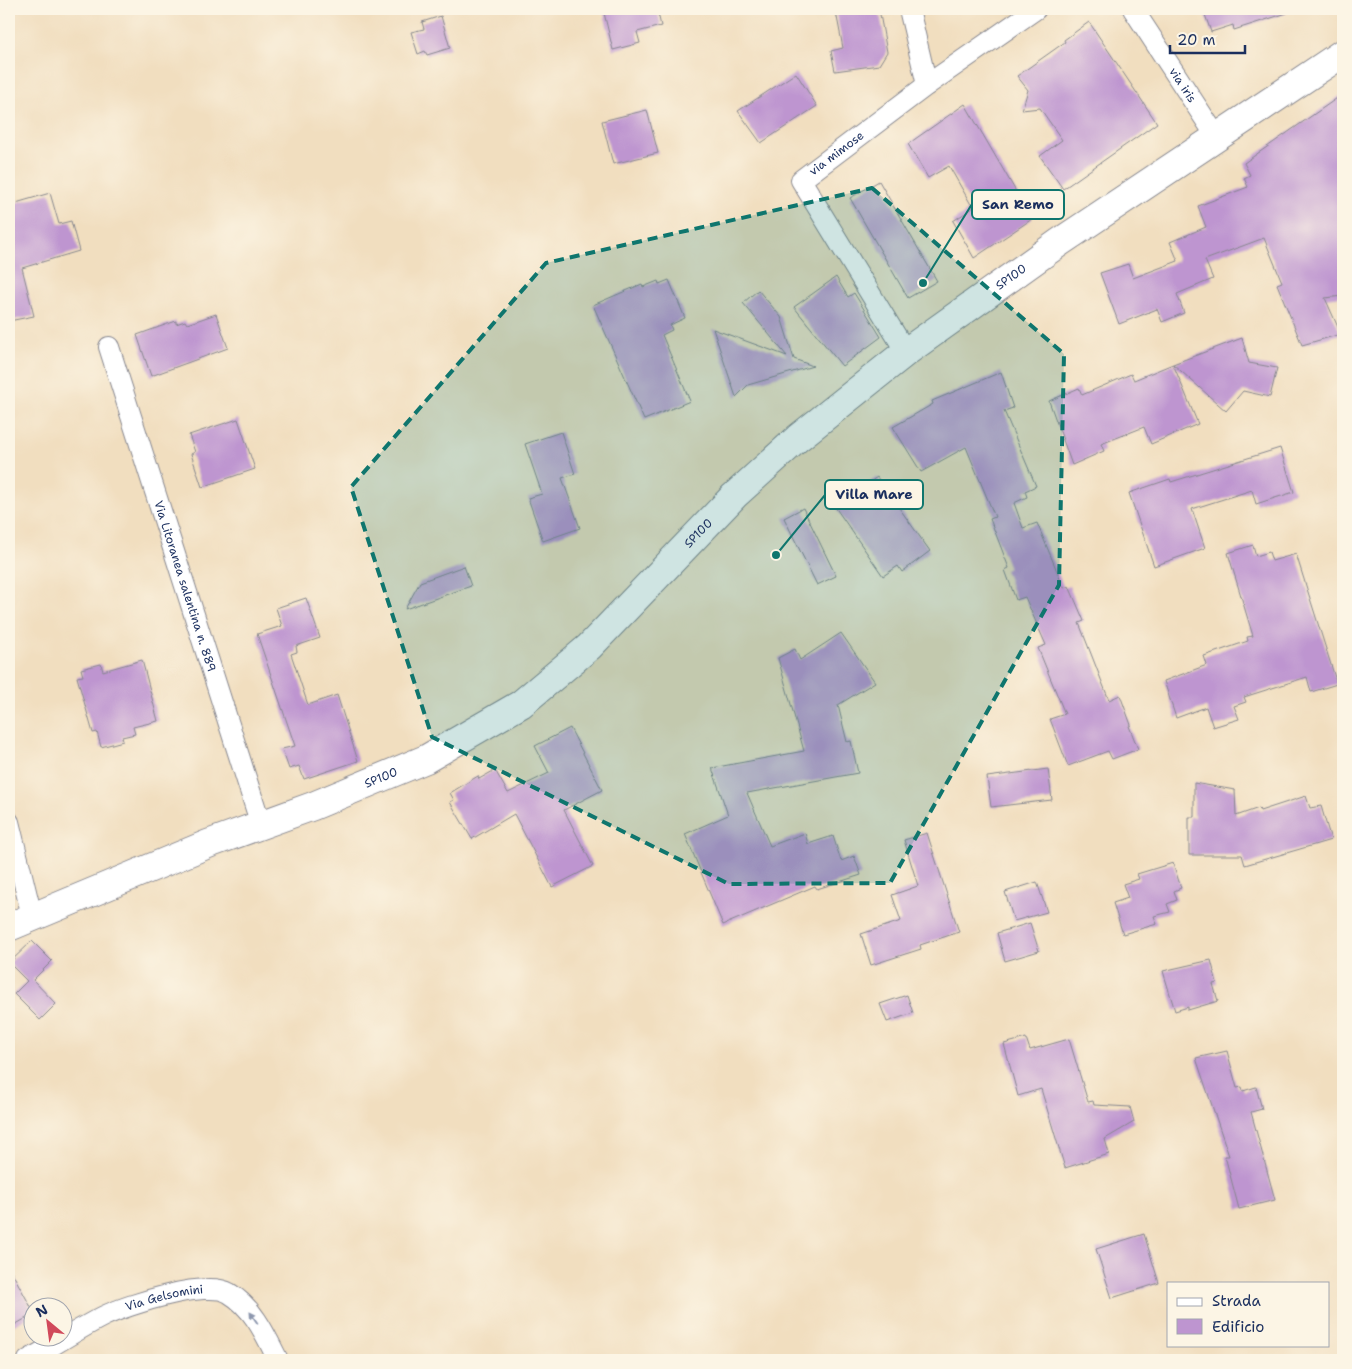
<svg xmlns="http://www.w3.org/2000/svg" width="1352" height="1369" font-family="'Shantell Sans',sans-serif">
<style>
.building{fill:#be95d0}
.lines{fill:none;stroke-linecap:round;stroke-linejoin:round}
.minor-casing{stroke:#86868e;stroke-width:22}
.secondary-casing{stroke:#86868e;stroke-width:30}
.minor{stroke:#fff;stroke-width:20}
.secondary{stroke:#fff;stroke-width:28}
.oneway{fill:#8d97ae}
.marked{fill:#0f766e;fill-opacity:0.2;stroke:#0f766e;stroke-width:4;stroke-dasharray:10 6;stroke-linejoin:round}
.labels{text-anchor:middle;stroke-width:5;stroke-linejoin:round;paint-order:stroke}
.street-label{font-size:12px;fill:#1b2f5e;stroke:#fcf5e5}
.leader{fill:none;stroke:#0f766e;stroke-width:2}
.callout-dot{fill:#0f766e;stroke:#fcf5e5;stroke-width:2}
.callout{fill:#fcf5e5;stroke:#0f766e;stroke-width:2}
.callout-label{font-size:14px;text-anchor:middle;font-weight:bold;fill:#1b2f5e}
</style>
<rect width="100%" height="100%" fill="#fcf5e5"/>
<filter id="ink" filterUnits="userSpaceOnUse"><feTurbulence type="fractalNoise" baseFrequency=".02" numOctaves="2"/><feDisplacementMap in="SourceGraphic" scale="10" xChannelSelector="R" yChannelSelector="G"/><feConvolveMatrix kernelMatrix="1 2 1 2 8 2 1 2 1" color-interpolation-filters="sRGB"/></filter>
<filter id="wash" filterUnits="userSpaceOnUse"><feTurbulence type="fractalNoise" baseFrequency=".0096" numOctaves="4" result="noise"/><feDisplacementMap in="SourceGraphic" scale="20" xChannelSelector="R" yChannelSelector="G"/><feGaussianBlur stdDeviation="1.12" result="paint"/><feColorMatrix in="noise" values="0 0 0 0 0 0 0 0 0 0 0 0 0 0 0 0 0 1.4 0 .05"/><feComposite in="paint" operator="in"/></filter>
<g filter="url(#wash)">
<rect width="100%" height="100%" fill="#f1debf"/>
<g id="blocks">
<!-- building -->
<g class="building">
<path d="M 603,9 L 657,9 L 661,26 L 637,32 L 640,43 L 613,50 Z"/>
<path d="M 853,9 L 879,9 L 887,52 L 879,65 L 835,71 L 831,51 L 843,48 L 836,12 Z"/>
<path d="M 1203,9 L 1287,9 L 1287,13 L 1234,30 L 1233,25 L 1211,32 Z"/>
<path d="M 441,16 L 450,48 L 427,55 L 425,51 L 418,54 L 411,32 L 424,29 L 422,22 Z"/>
<path d="M 1089,22 L 1157,123 L 1063,189 L 1040,156 L 1062,140 L 1040,108 L 1022,110 L 1028,90 L 1017,76 L 1065,42 L 1064,40 Z"/>
<path d="M 796,73 L 817,106 L 761,143 L 738,111 Z"/>
<path d="M 1343,94 L 1343,296 L 1325,298 L 1341,334 L 1302,345 L 1277,284 L 1282,282 L 1264,238 L 1205,260 L 1213,279 L 1177,294 L 1184,313 L 1162,322 L 1157,309 L 1119,324 L 1100,273 L 1128,264 L 1133,278 L 1178,261 L 1170,242 L 1206,227 L 1198,206 L 1248,187 L 1244,178 L 1250,175 L 1244,163 Z"/>
<path d="M 965,104 L 1032,219 L 974,258 L 953,221 L 973,208 L 949,166 L 928,178 L 908,144 Z"/>
<path d="M 647,110 L 658,153 L 613,164 L 602,121 Z"/>
<path d="M 879,181 L 937,281 L 908,298 L 850,198 Z"/>
<path d="M 50,193 L 59,224 L 71,221 L 79,251 L 22,268 L 34,316 L 9,321 L 9,205 Z"/>
<path d="M 836,277 L 848,297 L 854,293 L 881,337 L 842,366 L 794,307 Z"/>
<path d="M 669,280 L 685,318 L 670,325 L 672,330 L 662,335 L 690,401 L 644,420 L 593,305 L 642,284 L 643,287 L 658,281 L 659,284 Z"/>
<path d="M 758,290 L 781,317 L 794,359 L 813,366 L 748,385 L 736,397 L 713,329 L 787,356 L 743,303 Z"/>
<path d="M 216,314 L 228,348 L 151,376 L 137,335 L 176,321 L 176,324 L 185,321 L 187,324 Z"/>
<path d="M 1242,338 L 1249,363 L 1277,368 L 1270,397 L 1243,391 L 1226,411 L 1173,364 Z"/>
<path d="M 1173,364 L 1198,424 L 1151,444 L 1144,427 L 1101,444 L 1104,451 L 1072,465 L 1049,401 L 1079,388 L 1082,395 L 1131,374 L 1134,380 Z"/>
<path d="M 1001,372 L 1013,408 L 1004,411 L 1036,486 L 1025,491 L 1027,497 L 1014,503 L 1023,528 L 1037,523 L 1064,588 L 1069,586 L 1084,621 L 1079,623 L 1109,700 L 1120,695 L 1131,725 L 1129,726 L 1138,749 L 1112,759 L 1108,751 L 1068,766 L 1050,719 L 1065,714 L 1038,648 L 1046,645 L 1025,597 L 1016,600 L 1005,570 L 1009,568 L 990,519 L 995,517 L 966,447 L 921,472 L 893,427 L 933,404 L 932,401 Z"/>
<path d="M 238,419 L 255,469 L 202,487 L 191,454 L 195,452 L 189,435 Z"/>
<path d="M 561,432 L 575,474 L 562,478 L 580,528 L 543,541 L 528,498 L 542,494 L 525,444 Z"/>
<path d="M 1280,448 L 1294,492 L 1256,504 L 1252,490 L 1192,509 L 1205,548 L 1154,566 L 1129,493 L 1170,479 L 1171,482 Z"/>
<path d="M 877,477 L 930,551 L 902,572 L 898,566 L 883,576 L 835,507 Z"/>
<path d="M 803,508 L 836,576 L 817,585 L 784,518 Z"/>
<path d="M 1253,545 L 1256,556 L 1269,552 L 1272,561 L 1296,554 L 1337,684 L 1311,692 L 1307,677 L 1244,697 L 1246,702 L 1234,706 L 1239,719 L 1213,727 L 1206,707 L 1176,718 L 1164,681 L 1207,665 L 1204,656 L 1248,641 L 1247,637 L 1253,636 L 1228,553 Z"/>
<path d="M 464,566 L 471,586 L 405,609 L 420,582 Z"/>
<path d="M 306,598 L 320,638 L 296,646 L 297,652 L 291,654 L 308,705 L 337,695 L 358,761 L 304,779 L 299,766 L 289,769 L 282,749 L 295,746 L 257,634 L 282,626 L 276,608 Z"/>
<path d="M 841,633 L 875,682 L 838,705 L 847,742 L 851,741 L 858,773 L 747,793 L 770,846 L 805,833 L 808,844 L 833,836 L 841,861 L 854,856 L 861,875 L 817,889 L 815,886 L 723,925 L 685,834 L 728,815 L 712,768 L 804,751 L 778,658 L 795,649 L 800,660 Z"/>
<path d="M 142,660 L 158,721 L 133,727 L 135,734 L 122,737 L 123,741 L 101,747 L 97,732 L 93,733 L 77,677 L 83,676 L 81,669 L 101,664 L 103,671 Z"/>
<path d="M 570,728 L 602,790 L 564,810 L 593,866 L 552,887 L 514,814 L 472,839 L 450,802 L 454,800 L 450,793 L 478,776 L 479,779 L 495,770 L 508,793 L 549,773 L 535,746 Z"/>
<path d="M 1048,769 L 1052,800 L 991,807 L 987,777 Z"/>
<path d="M 1194,783 L 1235,790 L 1236,816 L 1259,808 L 1260,811 L 1306,796 L 1310,808 L 1321,806 L 1331,840 L 1245,865 L 1242,855 L 1189,855 L 1189,817 L 1194,817 Z"/>
<path d="M 927,833 L 959,932 L 920,945 L 921,949 L 871,965 L 861,934 L 901,921 L 892,895 L 918,886 L 904,840 Z"/>
<path d="M 1173,863 L 1181,888 L 1174,891 L 1177,900 L 1167,904 L 1170,912 L 1154,916 L 1157,924 L 1123,934 L 1113,903 L 1128,898 L 1123,884 L 1139,879 L 1137,874 Z"/>
<path d="M 1037,882 L 1047,912 L 1014,921 L 1005,892 Z"/>
<path d="M 1030,923 L 1039,951 L 1005,961 L 997,933 Z"/>
<path d="M 32,941 L 52,961 L 33,980 L 56,1004 L 40,1020 L 14,994 L 27,981 L 9,963 Z"/>
<path d="M 1211,960 L 1217,983 L 1213,984 L 1218,1001 L 1188,1010 L 1188,1007 L 1175,1011 L 1163,971 Z"/>
<path d="M 907,995 L 913,1013 L 887,1022 L 880,1004 Z"/>
<path d="M 1026,1038 L 1030,1050 L 1069,1039 L 1088,1102 L 1093,1101 L 1094,1105 L 1130,1107 L 1134,1122 L 1105,1139 L 1109,1154 L 1065,1168 L 1041,1089 L 1018,1096 L 1004,1044 Z"/>
<path d="M 1227,1051 L 1237,1088 L 1242,1087 L 1243,1091 L 1256,1087 L 1262,1109 L 1251,1112 L 1275,1200 L 1239,1209 L 1225,1156 L 1229,1156 L 1196,1058 Z"/>
<path d="M 1144,1234 L 1159,1283 L 1112,1298 L 1096,1249 Z"/>
<path d="M 9,1267 L 32,1309 L 32,1315 L 9,1328 Z"/>
</g>
</g>
</g>
<g filter="url(#ink)">
<use href="#blocks" fill-opacity="0" stroke="#86868e" stroke-width="1"/>
<g class="lines">
<!-- minor casing -->
<g class="minor-casing">
<g id="minor">
<path d="M 909,9 L 927,85"/>
<path id="s1" d="M 1133,9 L 1216,136"/>
<path id="s2" d="M 109,347 L 261,825"/>
<path id="s3" d="M 906,352 L 801,180 L 927,85 L 1036,9"/>
<path d="M 9,822 L 32,916"/>
<path id="s4" d="M 28,1360 C 53,1346 78,1329 104,1316 C 127,1305 207,1279 229,1293 C 254,1308 266,1336 278,1360"/>
</g>
</g>
<!-- secondary casing -->
<g class="secondary-casing">
<g id="secondary">
<path id="s5" d="M 9,927 L 208,844 L 313,806 L 426,759 L 521,704 L 589,647 L 734,496 L 798,438 L 906,352 L 1060,242 L 1343,53"/>
</g>
</g>
<!-- minor -->
<use href="#minor" class="minor"/>
<!-- secondary -->
<use href="#secondary" class="secondary"/>
</g>
<!-- one-way arrows -->
<defs><path id="oneway-solid" d="M-6-.8H1V-3.2L6.5 0L1 3.2V.8H-6Z" transform="scale(1.25)"/></defs>
<use class="oneway" href="#oneway-solid" transform="translate(254 1318) rotate(-124)"/>
</g>
<!-- marked area -->
<path class="marked" d="M 872,188 L 1064,354 L 1059,585 L 890,883 L 729,884 L 432,737 L 351,487 L 546,263 Z"/>
<g class="labels">
<!-- street labels -->
<g class="street-label">
<text dy="4" stroke="none"><textPath href="#s1" startOffset="91">via iris</textPath></text>
<text dy="4" stroke="none"><textPath href="#s3" startOffset="246">via mimose</textPath></text>
<text dy="4" stroke="none"><textPath href="#s5" startOffset="1211">SP100</textPath></text>
<text dy="4" stroke="none"><textPath href="#s5" startOffset="806">SP100</textPath></text>
<text dy="4" stroke="none"><textPath href="#s2" startOffset="251">Via Litoranea salentina n. 889</textPath></text>
<text dy="4" stroke="none"><textPath href="#s5" startOffset="401">SP100</textPath></text>
<text dy="4" stroke="none"><textPath href="#s4" startOffset="151">Via Gelsomini</textPath></text>
</g>
</g>
<!-- callouts -->
<path class="leader" d="M923 283L972 204M776 555L825 495"/>
<g class="callout-dot">
<circle cx="923" cy="283" r="5"/>
<circle cx="776" cy="555" r="5"/>
</g>
<g class="callout">
<rect x="972" y="190" width="92" height="29" rx="5"/>
<rect x="825" y="480" width="98" height="29" rx="5"/>
</g>
<g class="callout-label">
<text x="1018" y="209">San Remo</text>
<text x="874" y="499">Villa Mare</text>
</g>
<!-- margin -->
<rect width="1352" height="1369" fill="none" stroke="#fcf5e5" stroke-width="30"/>
<!-- legend -->
<rect x="1167" y="1282" width="162" height="65" fill="#fcf5e5" stroke="#a2a6af"/>
<rect x="1177" y="1298" width="25" height="8" fill="#ffffff" stroke="#a2a6af"/>
<text x="1212" y="1306" font-size="15" fill="#1b2f5e">Strada</text>
<rect x="1177" y="1319" width="25" height="15" fill="#be95d0" stroke="#a2a6af"/>
<text x="1212" y="1332" font-size="15" fill="#1b2f5e">Edificio</text>
<!-- north arrow -->
<g transform="translate(48 1322) rotate(331)"><circle r="24" fill="#fcf5e5" stroke="#a2a6af"/>
<path d="M0-4L9 19L0 12L-9 19Z" fill="#d1495b"/>
<text y="-8" font-size="14" font-weight="bold" text-anchor="middle" fill="#1b2f5e">N</text>
</g>
<!-- scale -->
<path d="M1170 45v8h75v-8" fill="none" stroke="#1b2f5e" stroke-width="2.5"/>
<text x="1177" y="45" font-size="15" fill="#1b2f5e" stroke="#fcf5e5" stroke-width="4" paint-order="stroke">20 m</text>
</svg>
